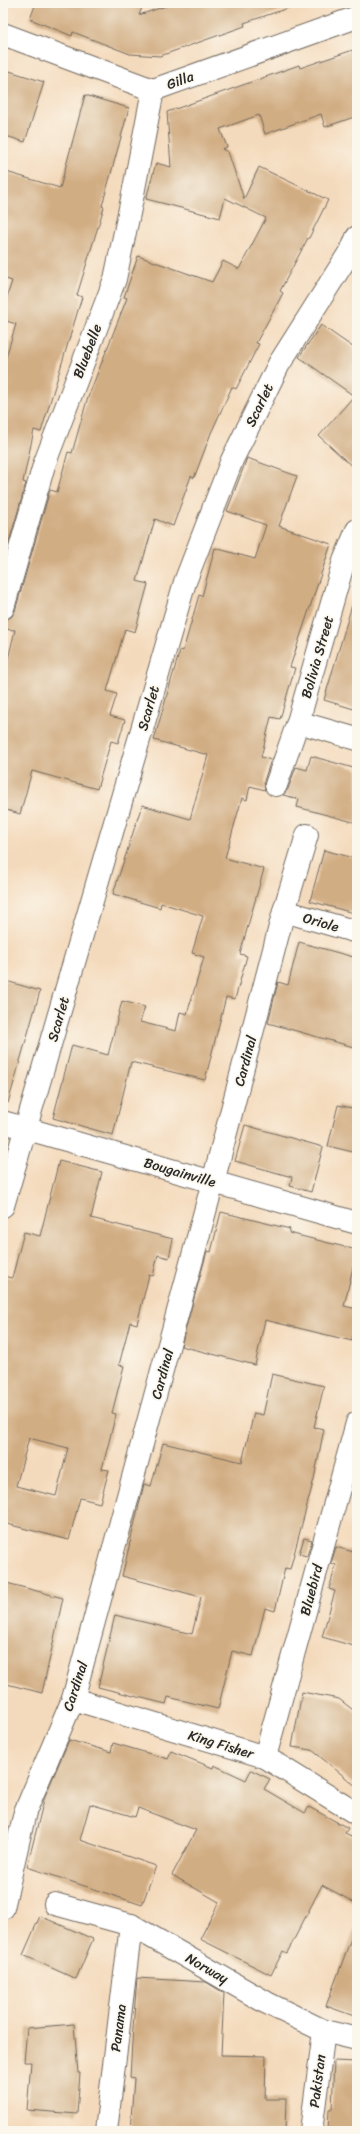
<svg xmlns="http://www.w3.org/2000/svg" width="360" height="2134" font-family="Sriracha,sans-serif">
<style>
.building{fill:#d1ad83;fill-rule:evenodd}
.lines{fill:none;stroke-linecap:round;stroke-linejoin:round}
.minor-casing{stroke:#71685e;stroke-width:24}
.minor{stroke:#fff;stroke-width:22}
.labels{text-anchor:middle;stroke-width:3.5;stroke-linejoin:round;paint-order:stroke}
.street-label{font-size:14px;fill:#2b2b2b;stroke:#fbf7ec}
</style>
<rect width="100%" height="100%" fill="#fbf7ec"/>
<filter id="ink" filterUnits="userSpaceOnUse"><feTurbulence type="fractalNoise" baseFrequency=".025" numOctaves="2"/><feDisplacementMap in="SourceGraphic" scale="8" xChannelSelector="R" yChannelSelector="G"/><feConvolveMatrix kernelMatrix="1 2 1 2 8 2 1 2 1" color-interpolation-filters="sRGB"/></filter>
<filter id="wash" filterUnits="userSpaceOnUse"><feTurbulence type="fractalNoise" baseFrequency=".012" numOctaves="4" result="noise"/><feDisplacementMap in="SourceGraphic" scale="16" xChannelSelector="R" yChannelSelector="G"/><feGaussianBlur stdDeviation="0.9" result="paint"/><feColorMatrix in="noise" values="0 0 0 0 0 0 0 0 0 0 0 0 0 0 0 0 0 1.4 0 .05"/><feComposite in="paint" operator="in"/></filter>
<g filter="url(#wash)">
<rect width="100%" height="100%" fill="#f4dabc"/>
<g id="blocks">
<!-- building -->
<g class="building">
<path d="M 36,3 L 144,3 L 139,15 L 175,3 L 294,3 L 294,6 L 244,23 L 245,26 L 160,56 L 130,54 L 73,32 L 72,36 L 30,19 Z"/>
<path d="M 353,50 L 357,61 L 357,116 L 325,127 L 321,114 L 265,134 L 259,115 L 220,129 L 227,147 L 222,149 L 228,152 L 244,199 L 259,167 L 328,200 L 309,238 L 308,238 L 280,291 L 283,293 L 256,343 L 259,344 L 236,389 L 232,387 L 211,433 L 194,478 L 191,476 L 173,526 L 155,519 L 137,581 L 148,584 L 135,632 L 125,629 L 107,691 L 117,694 L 110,716 L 125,720 L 118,743 L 111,741 L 97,789 L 32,771 L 20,814 L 3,809 L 3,680 L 15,630 L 3,629 L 3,620 L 11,617 L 15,611 L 50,490 L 57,492 L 68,452 L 72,453 L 87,400 L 127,298 L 124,297 L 138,256 L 212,282 L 223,261 L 239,269 L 266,218 L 225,198 L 220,218 L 146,199 L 156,163 L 171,167 L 167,112 L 299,65 L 300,68 Z"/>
<path d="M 3,69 L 44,82 L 25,142 L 3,135 Z"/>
<path d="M 85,95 L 129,108 L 102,206 L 104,207 L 77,295 L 82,297 L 41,432 L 34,430 L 23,482 L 26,483 L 3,563 L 3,367 L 16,324 L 3,320 L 3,309 L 12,281 L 3,278 L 3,171 L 60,188 Z"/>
<path d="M 321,325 L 357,350 L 357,471 L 319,436 L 354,396 L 299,357 Z"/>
<path d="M 247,458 L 297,476 L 279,526 L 331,544 L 290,667 L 295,668 L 280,719 L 271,717 L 261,757 L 271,760 L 264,781 L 265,790 L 250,786 L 247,800 L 242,798 L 225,858 L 264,869 L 240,954 L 247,956 L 235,999 L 226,997 L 205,1080 L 131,1062 L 113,1135 L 53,1118 L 72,1045 L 108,1055 L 122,1001 L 145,1007 L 140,1022 L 176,1031 L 180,1012 L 187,1014 L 204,957 L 192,953 L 203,916 L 161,903 L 160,908 L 113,894 L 142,805 L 190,819 L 208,755 L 154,740 L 180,650 L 183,651 L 199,595 L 202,596 L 215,548 L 255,559 L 266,525 L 227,511 Z"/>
<path d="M 352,605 L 357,606 L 357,710 L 324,700 Z"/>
<path d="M 311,756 L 357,769 L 357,823 L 297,807 L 299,799 L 283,795 L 288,789 L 296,767 L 307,770 Z"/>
<path d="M 324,850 L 357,859 L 357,914 L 310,901 Z"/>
<path d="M 299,942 L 357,958 L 357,1048 L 268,1023 L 278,982 L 288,985 Z"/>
<path d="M 3,980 L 40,991 L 8,1103 L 3,1102 Z"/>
<path d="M 338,1105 L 357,1109 L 357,1153 L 328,1146 Z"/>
<path d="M 245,1125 L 323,1147 L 311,1192 L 290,1186 L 292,1177 L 235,1161 Z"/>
<path d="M 59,1161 L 102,1172 L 91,1218 L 173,1239 L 169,1258 L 158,1255 L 153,1276 L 149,1275 L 137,1324 L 130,1322 L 119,1365 L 124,1366 L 112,1413 L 116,1414 L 102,1469 L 109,1470 L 100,1503 L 80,1498 L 69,1540 L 3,1523 L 3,1276 L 12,1278 L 24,1232 L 40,1236 ZM 29,1438 L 68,1448 L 56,1496 L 16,1486 Z"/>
<path d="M 221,1212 L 290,1229 L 289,1233 L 357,1250 L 344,1306 L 357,1309 L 357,1319 L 352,1341 L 265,1320 L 255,1365 L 181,1346 L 207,1251 L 211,1252 Z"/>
<path d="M 272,1374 L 324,1386 L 314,1427 L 324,1429 L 314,1479 L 290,1569 L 285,1568 L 275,1611 L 265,1608 L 253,1656 L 232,1651 L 218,1709 L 168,1697 L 166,1704 L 98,1687 L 115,1615 L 192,1634 L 201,1597 L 122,1576 L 144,1484 L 151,1486 L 163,1443 L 242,1462 L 254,1413 L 263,1415 Z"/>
<path d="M 304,1538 L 312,1540 L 307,1556 L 299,1554 Z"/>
<path d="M 336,1547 L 357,1553 L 357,1647 L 322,1637 L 335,1591 L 329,1589 L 336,1565 L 331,1563 Z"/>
<path d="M 3,1582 L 63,1598 L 42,1693 L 3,1683 Z"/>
<path d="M 302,1692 L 339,1699 L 357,1713 L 357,1787 L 312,1750 L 292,1747 Z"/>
<path d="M 69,1740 L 111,1752 L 113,1743 L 168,1759 L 171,1751 L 213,1768 L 214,1765 L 246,1780 L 251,1770 L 270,1779 L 264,1789 L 305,1813 L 309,1807 L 348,1828 L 345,1833 L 357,1839 L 357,1904 L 322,1885 L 287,1953 L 283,1951 L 271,1975 L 200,1939 L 219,1902 L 172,1875 L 196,1830 L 138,1808 L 135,1817 L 90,1804 L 80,1840 L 156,1866 L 142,1905 L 27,1867 L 45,1796 Z"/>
<path d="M 40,1916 L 93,1939 L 76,1979 L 23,1955 Z"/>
<path d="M 355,1928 L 357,1928 L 357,2017 L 326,2006 Z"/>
<path d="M 137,1978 L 206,1982 L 224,1993 L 221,2055 L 266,2056 L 265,2099 L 286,2099 L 285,2131 L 130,2131 L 134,2079 L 130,2078 L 132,2041 Z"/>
<path d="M 74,2024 L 78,2073 L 80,2073 L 77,2114 L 27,2110 L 31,2062 L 24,2062 L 27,2028 Z"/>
<path d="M 334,2061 L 357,2062 L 357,2131 L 328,2131 L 329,2109 L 332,2109 Z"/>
</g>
</g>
</g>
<g filter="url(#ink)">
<use href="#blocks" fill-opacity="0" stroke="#71685e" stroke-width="1"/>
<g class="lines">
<!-- minor casing -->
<g class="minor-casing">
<g id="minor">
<path d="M 3,34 L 153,90 L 357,17"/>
<path d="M 3,608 L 44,465 L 115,279 L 132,199 L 153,90"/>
<path d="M 298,722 L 357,739"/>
<path d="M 276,785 L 298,722 L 344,561 L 357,530"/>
<path d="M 284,911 L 357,932"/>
<path d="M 3,1122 L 357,1223"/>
<path d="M 3,1206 L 185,582 L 232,460 L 279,364 L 353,247 L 357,237"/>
<path d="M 73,1699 L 265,1757 L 357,1814"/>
<path d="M 265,1757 L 357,1423"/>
<path d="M 55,1904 L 131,1925 L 267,2003 L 324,2031 L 357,2039"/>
<path d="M 3,1908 L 25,1812 L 73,1699 L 213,1182 L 284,911 L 307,835"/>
<path d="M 106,2131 L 131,1925"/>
<path d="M 311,2131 L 324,2031"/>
</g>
</g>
<!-- minor -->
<use href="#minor" class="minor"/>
</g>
</g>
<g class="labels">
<!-- street labels -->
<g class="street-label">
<text transform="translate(180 80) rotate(-20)" y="5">Gilla</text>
<text transform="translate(87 351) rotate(-69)" y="5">Bluebelle</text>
<text transform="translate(259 405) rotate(-64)" y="5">Scarlet</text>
<text transform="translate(317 657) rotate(-74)" y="5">Bolivia Street</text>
<text transform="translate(148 708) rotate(-74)" y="5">Scarlet</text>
<text transform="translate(321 922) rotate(16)" y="5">Oriole</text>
<text transform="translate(58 1019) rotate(-74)" y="5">Scarlet</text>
<text transform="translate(245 1061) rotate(-75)" y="5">Cardinal</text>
<text transform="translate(180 1172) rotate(16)" y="5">Bougainville</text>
<text transform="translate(162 1374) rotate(-75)" y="5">Cardinal</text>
<text transform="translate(311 1590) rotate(-75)" y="5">Bluebird</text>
<text transform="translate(75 1686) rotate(-72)" y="5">Cardinal</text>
<text transform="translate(221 1744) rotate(17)" y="5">King Fisher</text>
<text transform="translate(207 1968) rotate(30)" y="5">Norway</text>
<text transform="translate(118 2028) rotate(-83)" y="5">Panama</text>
<text transform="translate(317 2081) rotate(-83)" y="5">Pakistan</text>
</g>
</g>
<!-- margin -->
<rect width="360" height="2134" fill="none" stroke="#fbf7ec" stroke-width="16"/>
</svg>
